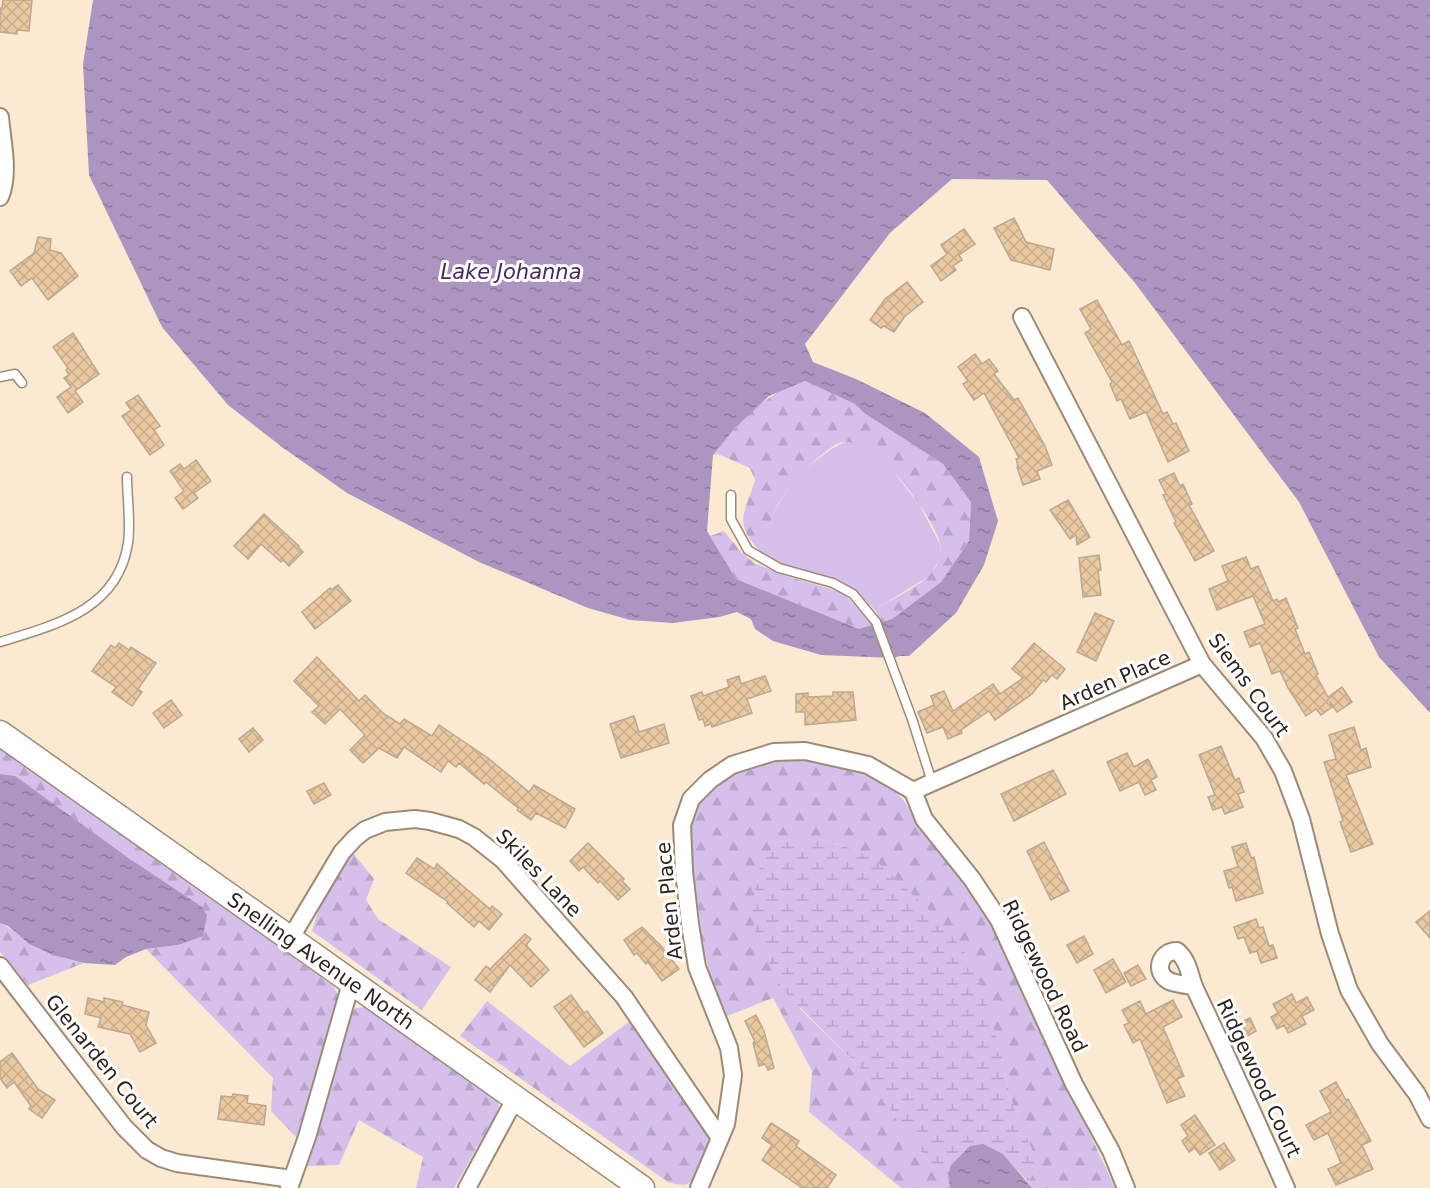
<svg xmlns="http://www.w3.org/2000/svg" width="1430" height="1188" font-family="'DejaVu Sans',sans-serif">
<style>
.grass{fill:#d5bfeb}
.forest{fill:url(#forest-firs)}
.wetland{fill:url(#wetland-marsh)}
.water{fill:url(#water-ripples);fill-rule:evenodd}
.building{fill:url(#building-cross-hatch);stroke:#bba893;stroke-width:1.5}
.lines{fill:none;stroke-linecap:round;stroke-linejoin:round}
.lane-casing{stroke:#9d8b77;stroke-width:11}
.street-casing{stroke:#9d8b77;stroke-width:20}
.secondary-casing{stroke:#9d8b77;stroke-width:27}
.lane{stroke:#fff;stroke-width:8}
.street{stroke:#fff;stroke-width:16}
.secondary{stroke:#fff;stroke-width:24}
.labels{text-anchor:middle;stroke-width:6;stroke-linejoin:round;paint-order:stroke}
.street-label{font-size:20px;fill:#2c251d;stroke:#fff}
.water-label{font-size:21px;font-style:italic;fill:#492a61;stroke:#fff}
</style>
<defs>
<pattern id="forest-firs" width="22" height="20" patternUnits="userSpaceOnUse" patternTransform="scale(1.5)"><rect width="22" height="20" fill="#d5bfeb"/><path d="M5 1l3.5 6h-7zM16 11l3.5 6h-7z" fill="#b7a4c9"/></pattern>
<pattern id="wetland-marsh" width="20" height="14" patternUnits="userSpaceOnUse" patternTransform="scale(1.5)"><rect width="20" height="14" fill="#d5bfeb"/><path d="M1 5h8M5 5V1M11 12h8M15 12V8" fill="none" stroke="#b7a4c9"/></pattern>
<pattern id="water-ripples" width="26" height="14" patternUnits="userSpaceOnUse" patternTransform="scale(1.5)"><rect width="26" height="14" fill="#ac96c1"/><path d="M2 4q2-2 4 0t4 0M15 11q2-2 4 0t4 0" fill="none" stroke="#8c7a9c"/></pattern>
<pattern id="building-cross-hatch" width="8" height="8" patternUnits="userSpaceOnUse" patternTransform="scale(1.5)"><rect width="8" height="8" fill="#eac8a0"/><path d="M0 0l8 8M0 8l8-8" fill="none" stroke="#c9ac89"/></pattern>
</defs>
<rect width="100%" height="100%" fill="#fce9d2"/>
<!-- grass -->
<path class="grass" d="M 851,440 L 864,445 L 886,462 L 920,506 L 940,544 L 940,558 L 931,575 L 879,607 L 876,611 C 870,605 863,596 855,592 C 829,579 777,572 759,550 C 769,536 770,518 779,503 C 793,480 825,447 851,440 Z"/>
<!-- forest -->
<g class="forest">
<path d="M 805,381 L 855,404 L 864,413 L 943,464 L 971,502 L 969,541 L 941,582 L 892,619 L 880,623 L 876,611 L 879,607 C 896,597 928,583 937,565 C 940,559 941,550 940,543 C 932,515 872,430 839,443 C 821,451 788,487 778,504 C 770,519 769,536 759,550 C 732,521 746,512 755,480 L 750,468 L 718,454 L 713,455 C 740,421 763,394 805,381 Z"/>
<path d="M 724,531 L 741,552 L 754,563 L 786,576 L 838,591 L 846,596 L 873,625 L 859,629 L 736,579 L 710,536 Z"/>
<path d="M 0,747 L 333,986 L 338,995 L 338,1002 L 297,1138 L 271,1111 L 273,1078 L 146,949 L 178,945 L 201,906 L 130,859 L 16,777 L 0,774 Z"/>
<path d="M 782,758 L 807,759 L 873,776 L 895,791 L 905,802 L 921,830 L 954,868 L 983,909 L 997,934 L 1115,1188 L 1032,1188 L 1028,1182 L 1037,1168 L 1037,1162 L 1011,1100 L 1002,1058 L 872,857 L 847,847 L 816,838 L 800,1009 L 857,1065 L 911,1139 L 950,1188 L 901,1188 L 809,1112 L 812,1071 L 773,998 L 727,1016 L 710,979 L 702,937 L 691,853 L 691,828 L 700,803 L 708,791 L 753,765 Z"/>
<path d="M 353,853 L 374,879 L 366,900 L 378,919 L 451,967 L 422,1010 L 312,931 C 320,902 334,876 353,853 Z"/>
<path d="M 0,923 C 12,928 20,938 31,945 C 47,955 66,959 84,963 L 28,985 L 0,952 Z"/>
<path d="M 487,1001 L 570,1066 L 630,1021 L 708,1132 C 710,1142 698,1181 687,1184 C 681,1186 675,1184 668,1182 L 460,1036 Z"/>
<path d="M 365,1007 L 498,1101 L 499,1106 L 496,1114 L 454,1188 L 416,1188 L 423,1157 L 359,1120 L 339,1165 L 307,1166 L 352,1012 L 356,1008 Z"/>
</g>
<!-- wetland -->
<path class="wetland" d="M 816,838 L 847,847 L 872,857 L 934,915 L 967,955 L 983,990 L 1002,1058 L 1011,1100 L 1037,1162 L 1037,1168 L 1028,1182 L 1003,1154 L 948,1175 L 950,1188 L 911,1139 L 857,1065 L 782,989 L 756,936 L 752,916 L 757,872 L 776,844 Z"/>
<!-- water -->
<g class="water">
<path d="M 93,0 L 1430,0 L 1430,713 L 1379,657 L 1299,502 L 1135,283 L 1047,180 L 952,179 L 890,233 L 805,344 L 813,362 L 856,379 L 925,413 L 979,457 L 998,521 L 984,565 L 956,613 L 909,656 L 900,656 L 894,658 L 821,655 L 773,641 L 755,629 L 751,619 L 737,612 L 719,617 L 673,623 L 630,620 L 588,608 L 479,562 L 347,493 L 282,447 L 228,405 L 162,327 L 89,175 L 83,64 ZM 805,381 L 855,404 L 864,413 L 943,464 L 971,502 L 969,541 L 941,582 L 892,619 L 859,629 L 736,579 L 707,531 L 713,455 L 735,428 L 769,396 Z"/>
<path d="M 0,774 L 15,776 L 130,859 L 201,906 L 207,915 L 203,936 L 178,945 L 146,949 L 126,957 L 115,965 L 84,963 L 52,955 L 29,944 L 8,926 L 0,923 Z"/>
<path d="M 983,1144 L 1003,1154 L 1032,1188 L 950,1188 L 948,1175 L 951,1165 L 970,1146 Z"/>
</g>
<!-- building -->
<g class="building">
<path d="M 3,0 L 32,0 L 29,31 L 17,30 L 17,34 L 0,32 L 0,8 L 2,8 Z"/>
<path d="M 1014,218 L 1026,242 L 1054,249 L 1050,270 L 1011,260 L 994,228 Z"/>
<path d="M 964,229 L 975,244 L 959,255 L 962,260 L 953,266 L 956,270 L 941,281 L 931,266 L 947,254 L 941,245 Z"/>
<path d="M 38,237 L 51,239 L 50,250 L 61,253 L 78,276 L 48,300 L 32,278 L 21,286 L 10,271 L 34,253 Z"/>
<path d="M 907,282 L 923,302 L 905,316 L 894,332 L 884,326 L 881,328 L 870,320 L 885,299 Z"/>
<path d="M 1097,300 L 1122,345 L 1129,341 L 1163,414 L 1167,412 L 1173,424 L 1176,423 L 1189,451 L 1168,462 L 1146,412 L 1130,419 L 1121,399 L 1117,401 L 1110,384 L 1112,382 L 1085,333 L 1091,329 L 1080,309 Z"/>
<path d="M 73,333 L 99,374 L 75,391 L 83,402 L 68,413 L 57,397 L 71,387 L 64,378 L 69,375 L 66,370 L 68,368 L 53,347 Z"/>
<path d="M 975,354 L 982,364 L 989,359 L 998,371 L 994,374 L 1014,400 L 1018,398 L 1045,446 L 1052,465 L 1037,471 L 1040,479 L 1023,485 L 1017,467 L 1018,466 L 1016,459 L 1019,458 L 984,393 L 974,400 L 963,384 L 968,381 L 958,367 Z"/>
<path d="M 138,395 L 160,426 L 154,430 L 164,445 L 150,455 L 122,416 L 131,410 L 126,403 Z"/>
<path d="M 196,460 L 211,481 L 194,493 L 198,498 L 183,509 L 175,498 L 184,491 L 170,471 L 180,464 L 184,469 Z"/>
<path d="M 1174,473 L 1180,486 L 1183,484 L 1192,504 L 1189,505 L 1214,551 L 1195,561 L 1174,523 L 1176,522 L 1163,495 L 1166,494 L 1159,480 Z"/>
<path d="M 1068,500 L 1090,537 L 1077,545 L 1076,535 L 1070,539 L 1050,510 Z"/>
<path d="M 264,514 L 299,546 L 298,547 L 303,552 L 289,566 L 283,560 L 281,562 L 261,544 L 248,559 L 234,546 Z"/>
<path d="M 1099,555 L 1101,570 L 1098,571 L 1101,595 L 1083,597 L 1079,558 Z"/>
<path d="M 1246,557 L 1251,569 L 1258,566 L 1273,601 L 1277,599 L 1278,602 L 1286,598 L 1298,628 L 1295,629 L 1305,654 L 1309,652 L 1318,674 L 1316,675 L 1328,697 L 1342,687 L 1352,702 L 1337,712 L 1330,702 L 1332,707 L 1321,715 L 1316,709 L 1306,716 L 1288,688 L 1280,671 L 1272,674 L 1260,643 L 1250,647 L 1244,632 L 1265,624 L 1253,596 L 1217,610 L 1209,589 L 1228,581 L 1222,566 Z"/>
<path d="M 338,585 L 351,601 L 315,629 L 302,612 L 330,588 L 331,590 Z"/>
<path d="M 1095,613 L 1114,621 L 1096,661 L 1077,652 Z"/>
<path d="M 119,643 L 129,650 L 131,647 L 156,663 L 138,689 L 142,692 L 132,706 L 112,692 L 116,687 L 92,671 L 111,645 L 115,648 Z"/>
<path d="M 1034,643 L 1065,669 L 1057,679 L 1052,675 L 1046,682 L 1043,680 L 1032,694 L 995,720 L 989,711 L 961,730 L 962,733 L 948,739 L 943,727 L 927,733 L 918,712 L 934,705 L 931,696 L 944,691 L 953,711 L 993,684 L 1000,694 L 1023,678 L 1012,669 Z"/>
<path d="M 317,657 L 359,701 L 365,695 L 384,714 L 400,724 L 404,719 L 432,736 L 439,725 L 488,758 L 529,792 L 534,785 L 575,809 L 565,828 L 536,813 L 531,820 L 517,810 L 518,808 L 486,782 L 484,784 L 459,763 L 456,767 L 448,761 L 441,772 L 404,747 L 397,758 L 379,748 L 363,763 L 350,750 L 365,735 L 340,709 L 325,724 L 312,712 L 319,706 L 294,681 Z"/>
<path d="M 739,676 L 741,684 L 765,676 L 771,691 L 747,699 L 752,713 L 712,727 L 711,724 L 705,726 L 703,719 L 699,720 L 691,696 L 702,692 L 703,696 L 729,687 L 727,680 Z"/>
<path d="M 833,692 L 853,692 L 856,720 L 805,725 L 805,712 L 796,712 L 796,694 L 808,693 L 808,697 L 833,696 Z"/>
<path d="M 171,700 L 182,715 L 164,728 L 153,713 Z"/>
<path d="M 634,716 L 639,732 L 664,724 L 669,743 L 621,758 L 610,724 Z"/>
<path d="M 1354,727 L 1361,750 L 1366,748 L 1371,767 L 1346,775 L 1373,844 L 1351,852 L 1340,822 L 1343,821 L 1324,762 L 1336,759 L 1329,735 Z"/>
<path d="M 253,728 L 263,740 L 249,752 L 239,739 Z"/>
<path d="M 1221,746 L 1235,780 L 1239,778 L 1244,792 L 1238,794 L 1243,807 L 1225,814 L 1222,807 L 1213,810 L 1208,797 L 1215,795 L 1199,755 Z"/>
<path d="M 1127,753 L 1134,767 L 1148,759 L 1157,777 L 1151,780 L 1156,790 L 1145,795 L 1139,782 L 1120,791 L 1107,762 Z"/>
<path d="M 1053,770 L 1066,794 L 1014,821 L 1001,794 Z"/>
<path d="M 324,783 L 331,795 L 314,804 L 307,791 Z"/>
<path d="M 1044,842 L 1069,891 L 1051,900 L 1027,851 Z"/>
<path d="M 588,843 L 624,879 L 622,881 L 630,889 L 618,900 L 600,881 L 598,883 L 583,867 L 579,871 L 570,861 Z"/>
<path d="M 1246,843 L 1251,858 L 1254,857 L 1263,893 L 1236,901 L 1232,887 L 1229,888 L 1224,871 L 1238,867 L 1232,847 Z"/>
<path d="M 417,858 L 434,869 L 437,864 L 490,909 L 492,906 L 502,914 L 489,930 L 479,921 L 474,927 L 447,903 L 448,902 L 406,873 Z"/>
<path d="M 1430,911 L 1430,938 L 1416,922 Z"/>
<path d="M 1256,919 L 1259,928 L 1263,927 L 1269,946 L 1273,945 L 1277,958 L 1261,963 L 1257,951 L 1250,953 L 1244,937 L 1238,939 L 1234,927 Z"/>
<path d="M 642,927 L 662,947 L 679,969 L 662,981 L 648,962 L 646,964 L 637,953 L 634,955 L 624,940 Z"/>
<path d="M 525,934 L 531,939 L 526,945 L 549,970 L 531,987 L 510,965 L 490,992 L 475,980 L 486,966 L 490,969 Z"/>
<path d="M 1084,936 L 1093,954 L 1077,963 L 1067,945 Z"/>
<path d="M 1113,959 L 1126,982 L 1106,993 L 1094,970 Z"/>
<path d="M 1138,965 L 1146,979 L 1131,986 L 1124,973 Z"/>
<path d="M 1292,994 L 1296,1003 L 1307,997 L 1314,1010 L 1302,1016 L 1306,1024 L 1288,1033 L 1284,1025 L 1277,1029 L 1271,1017 L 1278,1013 L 1273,1004 Z"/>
<path d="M 571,995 L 584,1013 L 587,1011 L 603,1033 L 584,1047 L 554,1007 Z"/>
<path d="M 88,998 L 104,1002 L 104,998 L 123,1002 L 122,1005 L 149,1012 L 146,1025 L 156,1043 L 140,1052 L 130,1034 L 98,1027 L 101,1018 L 85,1014 Z"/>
<path d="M 1173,1000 L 1182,1017 L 1163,1027 L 1184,1076 L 1177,1079 L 1185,1096 L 1167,1103 L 1140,1039 L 1133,1043 L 1124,1025 L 1129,1023 L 1122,1010 L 1140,1001 L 1146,1014 Z"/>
<path d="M 756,1015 L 764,1031 L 774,1068 L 768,1070 L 765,1064 L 759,1066 L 753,1043 L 755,1042 L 745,1021 Z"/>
<path d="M 1250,1018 L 1256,1031 L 1234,1044 L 1227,1028 Z"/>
<path d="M 12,1053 L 38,1089 L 55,1100 L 42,1118 L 29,1109 L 31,1106 L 14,1082 L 7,1088 L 0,1078 L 0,1062 Z"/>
<path d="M 1336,1082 L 1346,1100 L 1348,1099 L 1371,1141 L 1362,1145 L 1373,1169 L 1336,1185 L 1328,1169 L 1341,1163 L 1328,1133 L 1314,1140 L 1306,1125 L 1331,1112 L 1320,1091 Z"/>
<path d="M 233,1094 L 248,1096 L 247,1103 L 266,1106 L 264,1125 L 218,1119 L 221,1096 L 232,1097 Z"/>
<path d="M 1195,1115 L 1215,1145 L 1200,1155 L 1195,1148 L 1189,1152 L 1182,1141 L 1188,1136 L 1181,1125 Z"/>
<path d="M 771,1123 L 799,1141 L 796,1146 L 836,1175 L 827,1188 L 802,1188 L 762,1160 L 772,1145 L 762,1138 Z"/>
<path d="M 1224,1143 L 1235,1160 L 1220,1170 L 1209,1153 Z"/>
</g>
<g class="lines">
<!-- lane casing -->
<g class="lane-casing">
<g id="lane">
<path d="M 0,377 L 15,374 L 22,383"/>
<path d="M 731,495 L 731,519 L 748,550 L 779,568 L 833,583 L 853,594 L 876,622 L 912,719 L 932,782"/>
<path d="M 0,642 C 55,625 118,610 128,543 C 131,522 127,498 127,477"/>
</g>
</g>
<!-- street casing -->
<g class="street-casing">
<g id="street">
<path d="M 0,117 C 2,142 10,173 0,197"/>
<path d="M 1022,317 L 1202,664 L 1264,738 L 1283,771 L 1301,819 L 1330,934 L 1349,990 L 1380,1044 L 1417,1094 L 1430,1119"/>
<path d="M 913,791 L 924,819 L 972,879 L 999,920 L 1074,1084 L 1111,1151 L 1126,1188"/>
<path d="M 290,939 L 342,852 L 355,838 L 365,830 L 385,822 L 415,819 L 430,821 L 459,829 L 474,837 L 503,860 L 624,997 L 720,1138"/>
<path d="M 0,966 L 124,1127 L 147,1150 L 161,1158 L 177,1163 L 292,1179"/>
<path d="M 1193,986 C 1186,985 1176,984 1169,981 C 1153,972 1160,951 1177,951 C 1190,962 1189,977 1196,991 C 1227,1056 1257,1122 1286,1188"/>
<path d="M 289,1188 L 307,1137 L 351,983"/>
<path d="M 467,1188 L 515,1099"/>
<path d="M 699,1188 L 726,1124 L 733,1075 L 729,1048 L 697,967 L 690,924 L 684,871 L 682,825 L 691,799 L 710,780 L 732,765 L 774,752 L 805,751 L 868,765 L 913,791 L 1202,664"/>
</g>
</g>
<!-- secondary casing -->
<g class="secondary-casing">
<path id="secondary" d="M 0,733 L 642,1188"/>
</g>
<!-- lane -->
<use href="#lane" class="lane"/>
<!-- street -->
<use href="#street" class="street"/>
<!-- secondary -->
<use href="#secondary" class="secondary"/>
</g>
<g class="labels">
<!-- street labels -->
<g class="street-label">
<text transform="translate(1115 680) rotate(-24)" y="7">Arden Place</text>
<text transform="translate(1249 685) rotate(54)" y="7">Siems Court</text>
<text transform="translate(539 873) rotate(46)" y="7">Skiles Lane</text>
<text transform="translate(669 901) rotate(-96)" y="7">Arden Place</text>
<text transform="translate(321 961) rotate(35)" y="7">Snelling Avenue North</text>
<text transform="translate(1045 976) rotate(64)" y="7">Ridgewood Road</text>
<text transform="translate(102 1061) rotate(51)" y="7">Glenarden Court</text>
<text transform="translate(1259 1078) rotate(65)" y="7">Ridgewood Court</text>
</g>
<!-- water labels -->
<g class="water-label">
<text x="511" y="279">Lake Johanna</text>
</g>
</g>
</svg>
